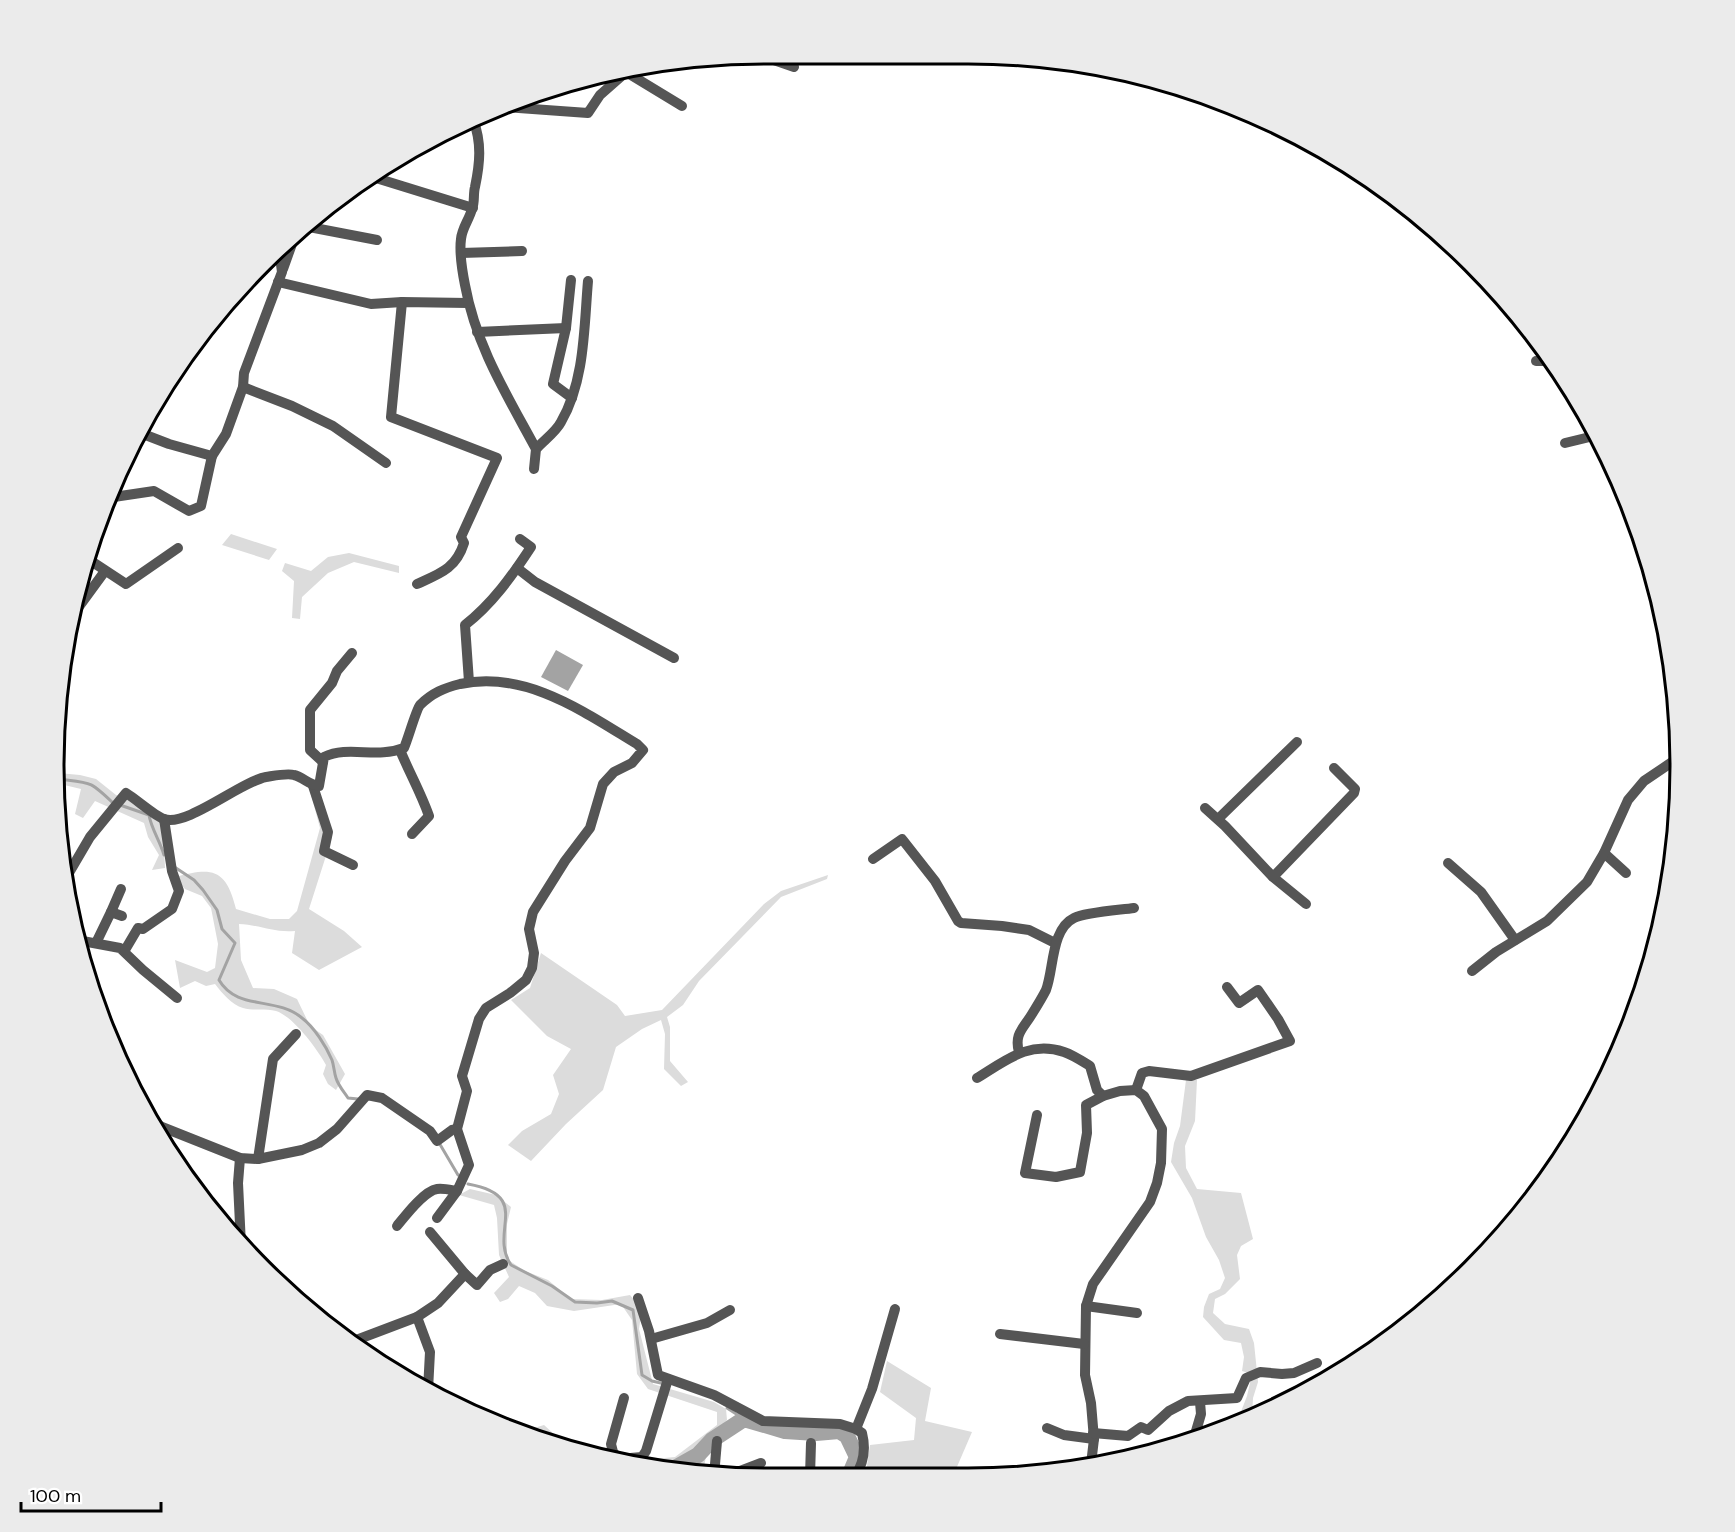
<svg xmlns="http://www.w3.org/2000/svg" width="1735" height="1532" font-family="'DM Sans',sans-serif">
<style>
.green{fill:#dcdcdc}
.water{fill:#a3a3a3}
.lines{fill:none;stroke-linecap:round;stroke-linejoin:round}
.stream{stroke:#a3a3a3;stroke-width:3}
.river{stroke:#a3a3a3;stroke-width:16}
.street{stroke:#555;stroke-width:10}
.rim{fill:none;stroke:#000;stroke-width:3}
</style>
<rect width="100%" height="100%" fill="#fff"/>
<!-- green -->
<g class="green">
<path d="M 231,534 L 277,549 L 269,560 L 222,545 Z"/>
<path d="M 349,553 L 399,566 L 399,573 L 354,562 L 328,573 L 302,597 L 300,619 L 292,618 L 294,581 L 282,571 L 285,563 L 311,571 L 328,557 Z"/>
<path d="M 58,773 L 80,775 L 96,779 L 116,795 L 143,804 L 163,826 L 165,868 L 152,870 L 159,855 L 148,837 L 144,823 L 95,801 L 83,818 L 75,814 L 81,789 L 60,784 L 57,795 Z"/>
<path d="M 310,791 L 332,837 L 309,909 L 344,931 L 362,947 L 319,970 L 292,953 L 295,931 C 274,933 260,925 239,924 L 241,960 L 253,988 L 274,989 L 297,999 L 310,1026 L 323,1035 L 345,1074 L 336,1090 L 328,1084 L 323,1074 L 326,1065 C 318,1050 293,1016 276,1011 C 266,1008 253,1011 243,1008 C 232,1005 222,993 215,984 L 206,986 L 195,981 L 180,988 L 175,960 L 207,972 L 215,968 L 218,944 L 211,908 L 202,896 L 185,889 L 175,877 C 212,867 226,868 236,909 L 270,919 L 289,919 L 297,911 L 320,828 Z"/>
<path d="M 828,875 L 827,879 L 781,897 L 699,981 L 683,1005 L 667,1017 L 670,1027 L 670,1061 L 688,1082 L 681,1086 L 664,1069 L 665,1034 L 661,1020 L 642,1029 L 616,1047 L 603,1090 L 566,1124 L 531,1161 L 508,1145 L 522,1131 L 551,1114 L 559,1094 L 553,1075 L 571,1049 L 547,1036 L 511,1000 L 530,988 L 541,953 L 617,1005 L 625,1016 L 662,1010 L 764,904 L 781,891 Z"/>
<path d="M 1186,1080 L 1197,1080 L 1195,1121 L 1185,1146 L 1186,1168 L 1197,1189 L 1241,1193 L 1253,1239 L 1241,1246 L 1237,1255 L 1240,1279 L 1225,1294 L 1215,1299 L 1213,1313 L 1225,1324 L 1249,1329 L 1254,1343 L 1258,1382 L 1253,1398 L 1252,1417 L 1237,1422 L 1247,1396 L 1252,1374 L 1242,1371 L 1244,1357 L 1241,1343 L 1224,1340 L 1203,1317 L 1204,1307 L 1209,1294 L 1220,1289 L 1225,1278 L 1219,1260 L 1206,1237 L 1192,1198 L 1171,1162 L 1174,1143 L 1180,1126 Z"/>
<path d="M 470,1189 L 496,1195 L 511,1207 L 507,1224 L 507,1259 L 525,1271 L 548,1280 L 571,1299 L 602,1300 L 630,1295 L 642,1309 L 639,1329 L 653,1384 L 714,1402 L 726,1409 L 727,1420 L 709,1441 L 703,1472 L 638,1463 L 643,1460 L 675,1457 L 717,1425 L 717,1412 L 648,1389 L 637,1374 L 632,1320 L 621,1304 L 574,1311 L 547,1306 L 535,1293 L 519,1286 L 508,1299 L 500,1302 L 494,1293 L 509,1277 L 499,1255 L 497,1218 L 494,1205 L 459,1195 Z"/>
<path d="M 887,1361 L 931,1388 L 925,1421 L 972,1432 L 953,1476 L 878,1476 L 866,1473 L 870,1445 L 914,1440 L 916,1418 L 880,1392 Z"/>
<path d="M 544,1425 L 556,1436 L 561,1444 L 584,1454 L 529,1434 L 534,1428 Z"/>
</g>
<!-- water -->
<path class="water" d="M 556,650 L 583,665 L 568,691 L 541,677 Z"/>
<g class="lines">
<!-- stream -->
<g class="stream">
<path d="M 58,779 C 91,783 89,780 113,803"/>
<path d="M 120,805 L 149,815 C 151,828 160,841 164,855"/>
<path d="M 173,866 L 194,880 L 203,890 L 217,910 L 222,929 L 235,943 L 219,980 C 237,1011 276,996 302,1018 C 314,1027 326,1046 332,1060 C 334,1066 334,1072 336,1078 C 338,1085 344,1092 348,1098 L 358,1099"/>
<path d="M 438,1141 L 458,1175"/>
<path d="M 468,1184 C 534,1196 488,1231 511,1265 L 552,1286 L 575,1302 L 597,1303 L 612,1301 L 633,1310 L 642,1375 L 652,1381 L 665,1384"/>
<path d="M 727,1408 L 744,1419"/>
</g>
<!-- river -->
<path class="river" d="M 671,1468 L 675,1468 L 698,1455 L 712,1440 L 744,1419 L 785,1431 L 816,1433 L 839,1431 L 847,1436 L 857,1457 L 849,1476"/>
<!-- street -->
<g class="street">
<path d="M 759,55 L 794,67"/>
<path d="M 626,72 L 682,106"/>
<path d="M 506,107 L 588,113 L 600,95 L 625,73"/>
<path d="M 473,119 C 482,143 480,163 475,187 C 473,194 475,202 472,209 C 469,220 462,228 461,239 C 459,254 462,270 465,285 C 476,346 507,395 536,449"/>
<path d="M 376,178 L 473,208"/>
<path d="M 304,226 L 377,240"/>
<path d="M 461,253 L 522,251"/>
<path d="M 283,269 L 297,230"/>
<path d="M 571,280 L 566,328 L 553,384 L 572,398"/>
<path d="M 278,282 L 371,304 L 402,302 L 468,303"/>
<path d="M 402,302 L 391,417 L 497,458 L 461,537 L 464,543 C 456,569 439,574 417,584"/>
<path d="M 477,332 L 566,328"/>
<path d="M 1536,361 L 1551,361"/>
<path d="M 243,387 L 244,373 L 282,272 L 279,249"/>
<path d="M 143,434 L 169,444 L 212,456 L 226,434 L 243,387 L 292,406 L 333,426 L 386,463"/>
<path d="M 1565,443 L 1598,435"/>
<path d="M 534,469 L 536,449 C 543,441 556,432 561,422 C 585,381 584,327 588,281"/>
<path d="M 107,498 L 154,491 L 189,511 L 201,506 L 212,456"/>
<path d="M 88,559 L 126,584 L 178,548"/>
<path d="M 517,568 L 535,582 L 674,658"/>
<path d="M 75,612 L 105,571"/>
<path d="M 469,682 L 465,625 C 492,604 512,576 531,547 L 520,539"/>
<path d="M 400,750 C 409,772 421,793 429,816 L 412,834"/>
<path d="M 323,762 L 310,750 L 310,710 L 332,683 L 337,671 L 352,653"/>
<path d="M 313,786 L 328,832 L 324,851 L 353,865"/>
<path d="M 1205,808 L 1225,826 L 1273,877 L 1306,904"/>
<path d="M 1218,819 L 1297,742"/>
<path d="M 1604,853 L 1626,873"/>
<path d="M 873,859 L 902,839 L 935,881 L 958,921 L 961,923 L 1002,926 L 1029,930 L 1055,943"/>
<path d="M 1448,863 L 1481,892 L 1515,940"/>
<path d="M 1273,877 L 1354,793 L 1355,789 L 1334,768"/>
<path d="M 66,878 L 90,837 L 126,793 C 136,799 155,816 164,819 C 187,827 240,782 266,777 C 273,776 287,773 294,775 C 303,777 309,785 319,786 L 324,757 C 349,745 376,759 404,748 C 408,739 416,710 420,705 C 432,693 444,688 460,684 C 526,670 584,712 637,744 L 643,750 L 632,763 L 614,772 L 603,784 L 590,828 L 565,861 L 533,912 L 529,929 L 534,953 L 532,968 L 526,980 L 510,993 L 486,1008 L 479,1019 L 462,1076 L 467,1091 L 457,1129 L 469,1165 L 457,1191 L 437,1218"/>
<path d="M 111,912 L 121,889"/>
<path d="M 77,940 L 120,948 L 143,970 L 177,998"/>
<path d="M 96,943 L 111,912 L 122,916"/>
<path d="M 125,950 L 138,928 L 143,929 L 172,909 L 179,891 L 172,871 L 164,819"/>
<path d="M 1472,971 L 1496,952 L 1547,921 L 1587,882 L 1604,853 L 1628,800 L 1644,781 L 1678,758"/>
<path d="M 1019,1052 C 1014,1034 1023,1029 1032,1014 C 1037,1006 1042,998 1046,990 C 1054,969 1051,929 1074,918 C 1086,912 1120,910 1134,908"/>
<path d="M 977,1078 C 1005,1061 1029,1040 1064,1052 C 1073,1055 1082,1061 1090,1066 L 1097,1090 L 1103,1096"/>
<path d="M 1136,1090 L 1142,1073 L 1149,1071 L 1191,1076 L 1290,1041 L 1278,1019 L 1258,990 L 1239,1003 L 1227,987"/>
<path d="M 1037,1115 L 1025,1173 L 1056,1177 L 1080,1172 L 1087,1133 L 1086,1105 L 1103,1096 L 1120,1091 L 1136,1090 L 1144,1096 L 1162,1129 L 1161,1163 L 1157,1183 L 1150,1202 L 1093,1284 L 1086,1306 L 1085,1375 L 1091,1403 L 1094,1439 L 1091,1464"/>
<path d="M 149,1120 L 162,1127 L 240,1158 L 258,1159 L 302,1150 L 319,1143 L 337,1129 L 367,1095 L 382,1098 L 430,1131 L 437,1141 L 452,1130 L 457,1129"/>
<path d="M 240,1158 L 238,1183 L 241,1245"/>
<path d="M 258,1159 L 273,1059 L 296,1034"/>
<path d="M 397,1226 C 405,1216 424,1191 437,1189 C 443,1188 451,1190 457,1191"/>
<path d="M 430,1232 L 465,1274 L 477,1285 L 490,1270 L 503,1264"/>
<path d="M 638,1298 L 649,1331 L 658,1375 L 714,1395 L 763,1421 L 840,1424 L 856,1429 L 862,1433 C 866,1449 864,1463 855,1476"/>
<path d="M 1086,1306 L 1137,1313"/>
<path d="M 417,1317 L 430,1352 L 428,1390"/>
<path d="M 1000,1334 L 1084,1344"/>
<path d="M 651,1339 L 707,1323 L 730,1310"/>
<path d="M 351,1342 L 417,1317 L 438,1303 L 465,1274"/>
<path d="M 624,1398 L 611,1444 L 613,1452 L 619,1459 L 642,1457 L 646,1451 L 668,1379"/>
<path d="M 508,1426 L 523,1429"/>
<path d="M 1047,1428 L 1064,1435 L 1094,1439"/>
<path d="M 856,1429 L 872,1389 L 895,1309"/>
<path d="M 1093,1433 L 1128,1436 L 1141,1427 L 1148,1430 L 1169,1411 L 1188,1401 L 1237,1398 L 1246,1378 L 1260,1372 L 1282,1374 L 1294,1373 L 1317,1363"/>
<path d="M 1194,1438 L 1201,1414 L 1200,1402"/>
<path d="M 714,1476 L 717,1441"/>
<path d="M 727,1476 L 761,1463"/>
<path d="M 810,1476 L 811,1443"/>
</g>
</g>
<!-- crop -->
<path d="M0 0H1735V1532H0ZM766 64H968A702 702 0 0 1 1670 766V766A702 702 0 0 1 968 1468H766A702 702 0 0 1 64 766V766A702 702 0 0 1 766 64Z" fill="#ebebeb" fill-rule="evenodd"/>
<path class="rim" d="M766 64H968A702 702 0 0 1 1670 766V766A702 702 0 0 1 968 1468H766A702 702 0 0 1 64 766V766A702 702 0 0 1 766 64Z"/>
<!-- scale -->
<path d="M21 1502v9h140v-9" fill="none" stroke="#000000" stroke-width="3"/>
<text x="30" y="1502" font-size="18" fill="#000000" stroke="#ffffff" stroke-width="4.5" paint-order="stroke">100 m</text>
</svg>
